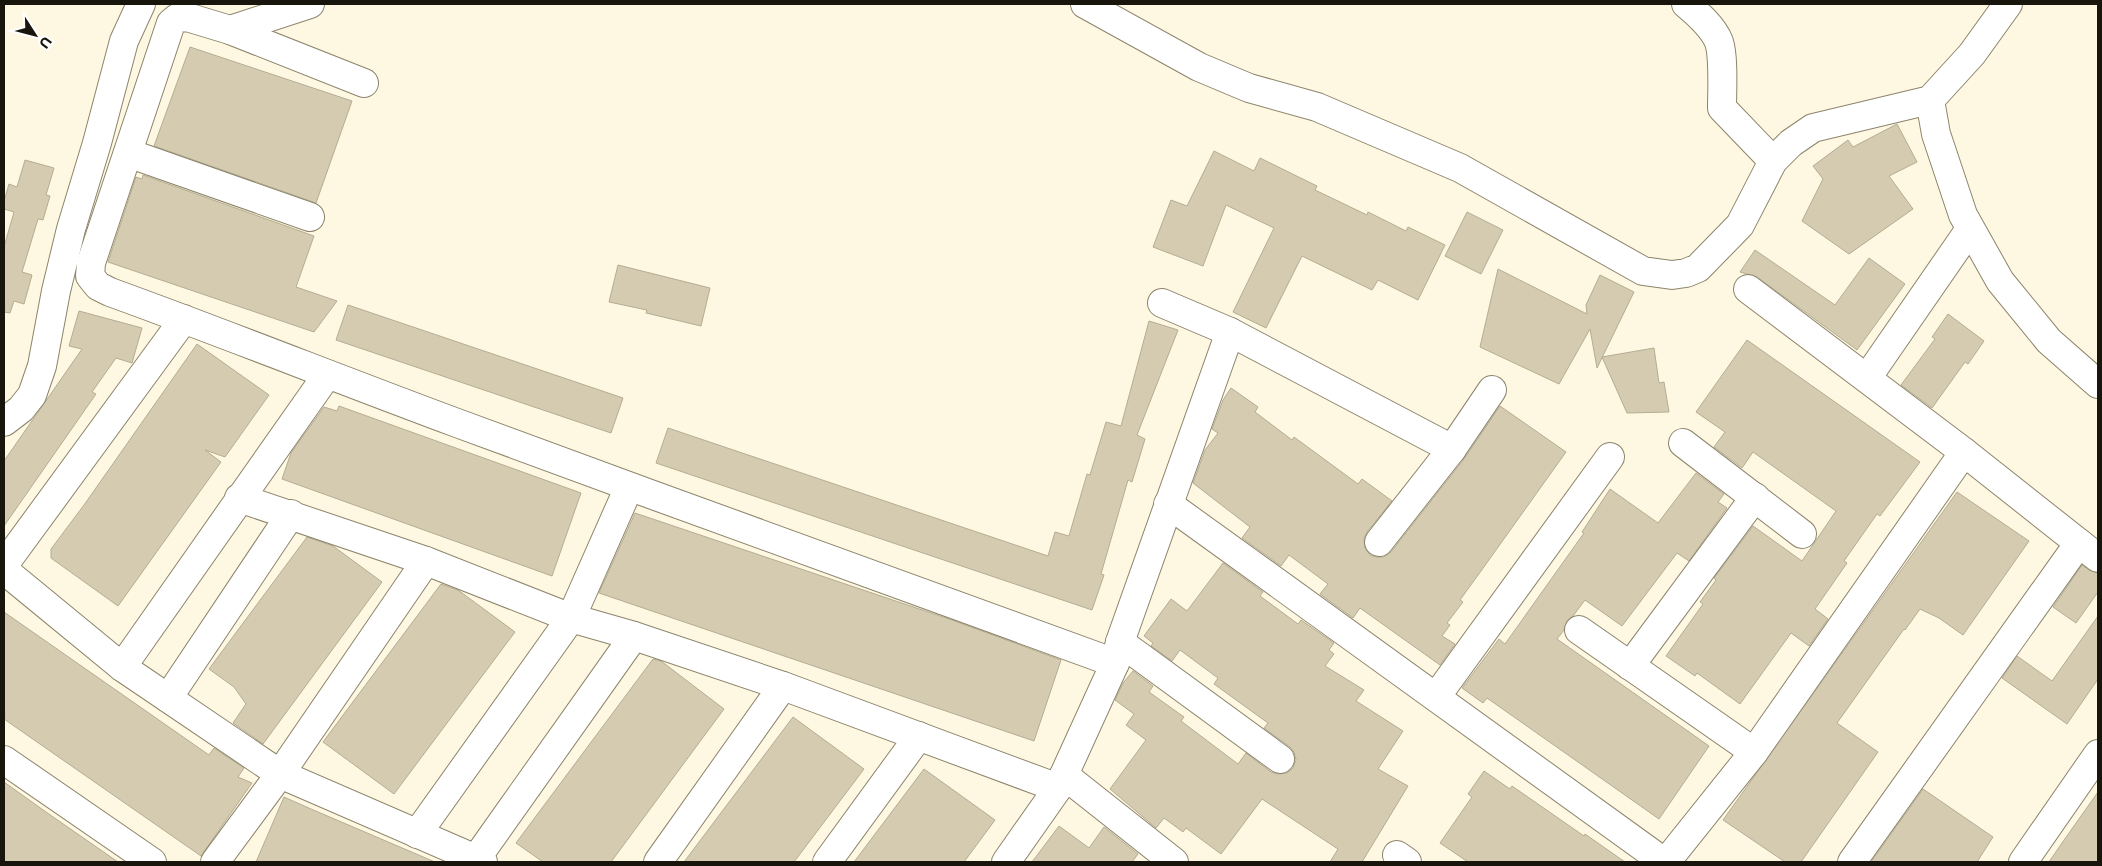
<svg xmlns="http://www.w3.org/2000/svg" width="2102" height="866" font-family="Montserrat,sans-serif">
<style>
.building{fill:#d4cbb0;stroke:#b5ad93}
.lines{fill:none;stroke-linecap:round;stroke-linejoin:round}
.minor-casing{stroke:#8c846b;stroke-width:30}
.minor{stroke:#fff;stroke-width:28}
</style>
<rect width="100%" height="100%" fill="#fef7e1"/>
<!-- building -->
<g class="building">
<path d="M 190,47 L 352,101 L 316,203 L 154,146 Z"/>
<path d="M 1897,124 L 1917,162 L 1889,176 L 1913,209 L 1849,254 L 1802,221 L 1823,179 L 1813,166 L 1848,140 L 1853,147 Z"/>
<path d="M 1214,151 L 1254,171 L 1260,158 L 1317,186 L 1315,190 L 1367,215 L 1368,212 L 1406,231 L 1408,227 L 1445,245 L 1418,300 L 1378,280 L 1372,290 L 1302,256 L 1266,328 L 1233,312 L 1274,228 L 1226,205 L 1203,266 L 1153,247 L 1171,200 L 1187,206 Z"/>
<path d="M 25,160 L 54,168 L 46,195 L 50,196 L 43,220 L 38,219 L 22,272 L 32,275 L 24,304 L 14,301 L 10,313 L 4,312 L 4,247 L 14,212 L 4,209 L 4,201 L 9,184 L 17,187 Z"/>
<path d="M 143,175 L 314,236 L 296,287 L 337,301 L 314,332 L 108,262 L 136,177 L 142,179 Z"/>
<path d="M 1467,212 L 1503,230 L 1481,274 L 1445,256 Z"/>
<path d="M 1755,250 L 1835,305 L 1869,258 L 1905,284 L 1857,350 L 1757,277 L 1740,272 Z"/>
<path d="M 618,265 L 710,288 L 701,326 L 646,313 L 647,310 L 609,302 Z"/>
<path d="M 1498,269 L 1587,314 L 1586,305 L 1600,275 L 1634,292 L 1597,368 L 1590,329 L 1559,384 L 1480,347 Z"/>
<path d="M 348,305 L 623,398 L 611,433 L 336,340 Z"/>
<path d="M 79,311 L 142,328 L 132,363 L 116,358 L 92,392 L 96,394 L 4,526 L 4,461 L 82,349 L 69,346 Z"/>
<path d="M 1948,314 L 1984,341 L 1968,364 L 1965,362 L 1932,408 L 1901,385 L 1935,339 L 1932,337 Z"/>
<path d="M 1149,321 L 1178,330 L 1137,435 L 1145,439 L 1132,482 L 1128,480 L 1101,574 L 1104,575 L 1092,610 L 656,463 L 668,428 L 1048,556 L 1055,532 L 1069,536 L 1087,474 L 1090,475 L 1106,422 L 1121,426 Z"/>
<path d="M 1747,340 L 1920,462 L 1880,516 L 1877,514 L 1844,561 L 1847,563 L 1815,609 L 1828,619 L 1809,646 L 1791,633 L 1740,704 L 1697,673 L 1695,676 L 1666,656 L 1703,604 L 1700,602 L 1716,580 L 1714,578 L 1753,526 L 1802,561 L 1836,511 L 1753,452 L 1742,468 L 1714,447 L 1725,432 L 1696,412 Z"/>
<path d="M 197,344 L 269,395 L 225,457 L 205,450 L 221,462 L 118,606 L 51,558 L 51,549 L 84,505 Z"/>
<path d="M 1654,348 L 1659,383 L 1664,382 L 1669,412 L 1627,413 L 1602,357 Z"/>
<path d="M 1231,388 L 1258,407 L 1255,412 L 1292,440 L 1294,437 L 1358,484 L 1362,479 L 1392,501 L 1367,532 L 1364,539 L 1365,548 L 1370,555 L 1376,557 L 1384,557 L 1391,552 L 1464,459 L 1500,406 L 1566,452 L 1481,571 L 1460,600 L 1463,602 L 1447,623 L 1450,625 L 1442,636 L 1455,644 L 1440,665 L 1360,608 L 1353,618 L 1320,594 L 1328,584 L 1289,555 L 1281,566 L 1242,538 L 1250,527 L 1193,483 L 1205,450 L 1218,433 L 1212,429 L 1223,400 Z"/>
<path d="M 339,406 L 581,493 L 552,576 L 282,479 L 291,453 L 324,407 L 337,411 Z"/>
<path d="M 1696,473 L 1724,494 L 1718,502 L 1727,508 L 1689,561 L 1677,553 L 1622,626 L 1585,600 L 1573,616 L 1567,621 L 1564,630 L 1557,639 L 1709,746 L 1659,819 L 1487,698 L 1483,703 L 1462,688 L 1499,639 L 1505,644 L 1584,533 L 1582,532 L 1610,489 L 1658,523 Z"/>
<path d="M 1957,492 L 2029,541 L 1963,635 L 1939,618 L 1920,609 L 1905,630 L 1904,629 L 1837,723 L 1878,752 L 1801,862 L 1785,862 L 1723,820 Z"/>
<path d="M 635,513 L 952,620 L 1061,660 L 1034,741 L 599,593 Z"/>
<path d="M 307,537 L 333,546 L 382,582 L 263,744 L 233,723 L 246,704 L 234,687 L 209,669 Z"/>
<path d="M 1223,563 L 1263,592 L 1260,596 L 1298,624 L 1301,620 L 1334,643 L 1329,650 L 1334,654 L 1325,666 L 1364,690 L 1356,701 L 1403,731 L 1378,769 L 1408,786 L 1362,862 L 1330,862 L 1338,849 L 1262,799 L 1221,854 L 1186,828 L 1183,832 L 1164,818 L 1156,828 L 1110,789 L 1146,740 L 1126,725 L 1134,714 L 1115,700 L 1123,683 L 1133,671 L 1153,686 L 1149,692 L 1184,717 L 1181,721 L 1238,764 L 1246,753 L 1271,772 L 1278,774 L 1287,773 L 1293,768 L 1296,760 L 1294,752 L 1290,747 L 1264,728 L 1268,723 L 1214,684 L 1218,678 L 1180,650 L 1172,661 L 1151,646 L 1153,643 L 1144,636 L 1171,599 L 1187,611 Z"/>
<path d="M 2082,565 L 2089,570 L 2098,573 L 2098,592 L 2076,623 L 2053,607 Z"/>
<path d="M 441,584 L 458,590 L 515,632 L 394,794 L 323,742 Z"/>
<path d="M 4,612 L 209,755 L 214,748 L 244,768 L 238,777 L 252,783 L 201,856 L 4,719 Z"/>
<path d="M 2098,616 L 2098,679 L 2067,724 L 2002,678 L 2017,656 L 2052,681 Z"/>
<path d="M 653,659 L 661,661 L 724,709 L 611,862 L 543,862 L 516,843 Z"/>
<path d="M 793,717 L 864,769 L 794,862 L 684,862 Z"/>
<path d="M 924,769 L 995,820 L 964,862 L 854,862 Z"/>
<path d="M 1484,771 L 1510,789 L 1512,786 L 1584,836 L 1585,834 L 1625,862 L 1468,862 L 1440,843 L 1472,797 L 1468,794 Z"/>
<path d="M 4,782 L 46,812 L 118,862 L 4,862 Z"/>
<path d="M 1923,789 L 1993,837 L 1977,862 L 1871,862 Z"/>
<path d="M 2098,792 L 2098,862 L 2049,862 L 2062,843 Z"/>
<path d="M 284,797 L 311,809 L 435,862 L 256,862 Z"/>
<path d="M 1059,826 L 1089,848 L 1104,827 L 1138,854 L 1132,862 L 1032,862 Z"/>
</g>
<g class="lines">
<!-- minor casing -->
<g class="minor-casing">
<g id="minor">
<path d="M 1085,4 L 1199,67 L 1249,88 L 1317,107 L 1460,168 L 1643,271 L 1672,275 L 1686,273 L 1698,268 L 1740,225 L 1773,161 L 1791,143 L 1813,128 L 1930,100 L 1972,54 L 2008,4"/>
<path d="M 1686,4 C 1698,14 1713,27 1719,42 C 1724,57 1722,92 1722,108 L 1773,161"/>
<path d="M 230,30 L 310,4"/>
<path d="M 364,83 L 230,30 L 187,17 L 177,18 L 171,23 L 91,263 L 90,276 L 98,286 L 110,292 C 226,334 341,380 457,423 C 676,504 896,583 1115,663"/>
<path d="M 1930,100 L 1936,134 L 1963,215 L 2000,281 L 2049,341 L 2098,384"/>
<path d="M 128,153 L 310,217"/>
<path d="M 1748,289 L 1964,452 L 2098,558"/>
<path d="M 1162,303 L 1230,332 L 1452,449"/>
<path d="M 1867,378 L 1970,229"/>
<path d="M 4,422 L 21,409 L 32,395 L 42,366 L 56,291 L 71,229 L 97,143 L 124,41 L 141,4"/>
<path d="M 1683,443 L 1802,534"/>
<path d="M 239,498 L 426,561 L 571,618 L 634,636 L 783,686 L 1058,788"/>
<path d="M 1168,504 L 1664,862"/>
<path d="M 1379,542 L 1452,449 L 1492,390"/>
<path d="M 4,565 L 184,319"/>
<path d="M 4,570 L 122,667 L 280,774 L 483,862"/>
<path d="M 1579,630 L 1754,752"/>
<path d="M 1120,642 L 1280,759"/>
<path d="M 1630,666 L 1755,497"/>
<path d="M 122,667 L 327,375"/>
<path d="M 1436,697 L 1610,457"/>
<path d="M 168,698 L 291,514"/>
<path d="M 4,760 L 152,862"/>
<path d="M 1064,775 L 1174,862"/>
<path d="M 417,834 L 571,618 L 629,487"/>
<path d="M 1397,855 L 1407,862"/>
<path d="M 476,859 L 634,636"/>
<path d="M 215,862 L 280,774 L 426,561"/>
<path d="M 658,862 L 783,686"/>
<path d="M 827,862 L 919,736"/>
<path d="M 1006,862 L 1058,788 L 1115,663 L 1120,642 L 1230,332"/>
<path d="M 1666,862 L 1754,752 L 1964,452"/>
<path d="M 1852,862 L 2079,543"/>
<path d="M 2023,862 L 2098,754"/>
</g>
</g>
<!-- minor -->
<use href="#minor" class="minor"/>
</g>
<!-- border -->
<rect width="2102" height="866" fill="none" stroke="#18150c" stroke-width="10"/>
<!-- north arrow -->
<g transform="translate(35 35) rotate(126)" stroke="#ffffff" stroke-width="4" paint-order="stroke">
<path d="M0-4L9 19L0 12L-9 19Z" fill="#18150c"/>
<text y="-8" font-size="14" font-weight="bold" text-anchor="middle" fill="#18150c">U</text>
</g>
</svg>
